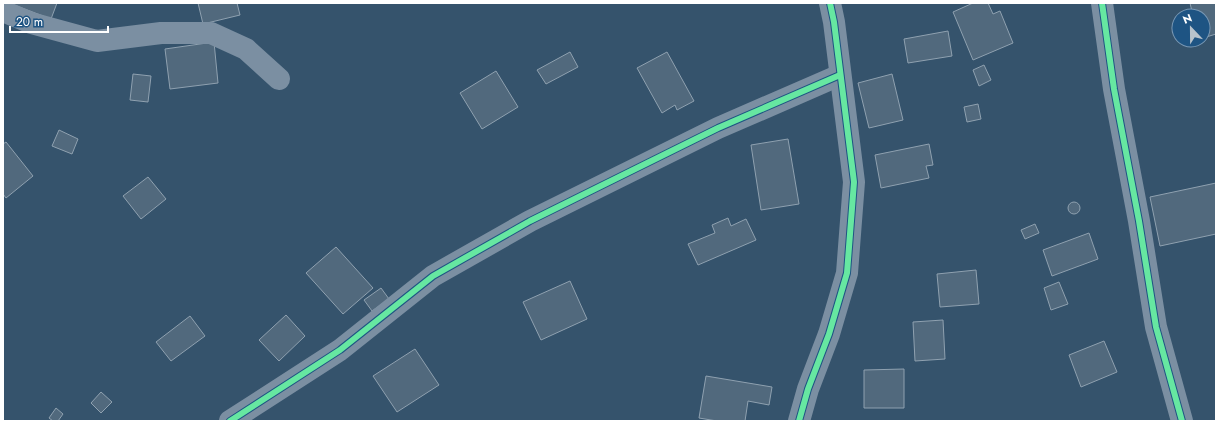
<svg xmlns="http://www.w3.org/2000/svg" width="1219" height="424" font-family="Jost,sans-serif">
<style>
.building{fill:#51697d;stroke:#8fa1b0}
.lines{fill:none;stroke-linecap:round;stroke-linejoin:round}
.minor{stroke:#7b8fa2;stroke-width:22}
.cycleway-casing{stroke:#1e5483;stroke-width:8}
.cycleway{stroke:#66e7a1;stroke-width:6}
</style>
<rect width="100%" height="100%" fill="#35536c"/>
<!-- building -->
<g class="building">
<path d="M 9,3 L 57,3 L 51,19 Z"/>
<path d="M 198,3 L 237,3 L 240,15 L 203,24 Z"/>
<path d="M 973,3 L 988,3 L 993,14 L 1000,11 L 1013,43 L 973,60 L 953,12 Z"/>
<path d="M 1190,3 L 1216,3 L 1216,34 L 1203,38 L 1203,16 L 1193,16 Z"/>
<path d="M 948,31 L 952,56 L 908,63 L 904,39 Z"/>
<path d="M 214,42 L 218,83 L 170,89 L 165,49 Z"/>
<path d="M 570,52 L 578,67 L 546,84 L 537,70 Z"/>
<path d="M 667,52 L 694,101 L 677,110 L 675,105 L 662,113 L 637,68 Z"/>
<path d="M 984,65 L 991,80 L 979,86 L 973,70 Z"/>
<path d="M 496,71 L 518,107 L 482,129 L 460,93 Z"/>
<path d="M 133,74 L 151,76 L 148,102 L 130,100 Z"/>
<path d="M 892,74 L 903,120 L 869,128 L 858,83 Z"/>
<path d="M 978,104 L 981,119 L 967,122 L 964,107 Z"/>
<path d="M 59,130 L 78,139 L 72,154 L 52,146 Z"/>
<path d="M 788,139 L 799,204 L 761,210 L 751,145 Z"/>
<path d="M 6,142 L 33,176 L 6,198 L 3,194 L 3,144 Z"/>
<path d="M 929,144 L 933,165 L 926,166 L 929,178 L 881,188 L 875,155 Z"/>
<path d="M 148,177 L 166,199 L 141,219 L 123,196 Z"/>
<path d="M 1216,183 L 1216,234 L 1160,246 L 1150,197 Z"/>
<circle cx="1074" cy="208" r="6"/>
<path d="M 728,218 L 731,226 L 746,219 L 756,240 L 698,265 L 688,244 L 715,233 L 712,225 Z"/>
<path d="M 1035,224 L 1039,233 L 1025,239 L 1021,230 Z"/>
<path d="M 1089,233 L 1098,259 L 1052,276 L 1043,250 Z"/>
<path d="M 336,247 L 373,288 L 343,314 L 306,273 Z"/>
<path d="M 976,270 L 979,304 L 940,307 L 937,274 Z"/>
<path d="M 570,281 L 587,319 L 541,340 L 523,302 Z"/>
<path d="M 1059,282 L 1068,304 L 1051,310 L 1044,288 Z"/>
<path d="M 381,288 L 389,299 L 372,311 L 364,300 Z"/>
<path d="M 286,315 L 305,336 L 279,361 L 259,340 Z"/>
<path d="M 190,316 L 205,336 L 171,361 L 156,342 Z"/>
<path d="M 943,320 L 945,359 L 915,361 L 913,322 Z"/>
<path d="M 1104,341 L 1117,372 L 1081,387 L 1069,355 Z"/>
<path d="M 415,349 L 439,385 L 397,412 L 373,376 Z"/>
<path d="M 904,369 L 904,408 L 864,408 L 864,370 Z"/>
<path d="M 706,376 L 772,387 L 769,405 L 748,401 L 745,421 L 717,421 L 699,418 Z"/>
<path d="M 101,392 L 112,402 L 101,413 L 91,403 Z"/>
<path d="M 56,408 L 63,414 L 58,421 L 53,421 L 49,418 Z"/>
</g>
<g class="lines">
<!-- minor -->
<g class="minor">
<path d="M 1102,3 L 1114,89 L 1139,221 L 1156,327 L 1182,421"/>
<path d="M 3,11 L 31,23 L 97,41 L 161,33 L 211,33 L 246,49 L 279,79"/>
<path d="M 230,421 L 340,350 L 433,276 L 530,221 L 718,128 L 840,75"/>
<path d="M 799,421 L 808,389 L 829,334 L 847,273 L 854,182 L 834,22 L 830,3"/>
</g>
<!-- cycleway casing -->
<g class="cycleway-casing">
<g id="cycleway">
<path d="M 1102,3 L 1114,89 L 1139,221 L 1156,327 L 1182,421"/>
<path d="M 230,421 L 340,350 L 433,276 L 530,221 L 718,128 L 840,75"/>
<path d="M 799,421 L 808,389 L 829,334 L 847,273 L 854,182 L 834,22 L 830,3"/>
</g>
</g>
<!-- cycleway -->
<use href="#cycleway" class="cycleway"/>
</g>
<!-- border -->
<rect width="1219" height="424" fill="none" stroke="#ffffff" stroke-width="8"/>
<!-- north arrow -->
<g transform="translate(1191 28) rotate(338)"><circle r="19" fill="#1e5483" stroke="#7898b5"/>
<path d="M0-3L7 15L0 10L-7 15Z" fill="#b8c3cc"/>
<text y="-6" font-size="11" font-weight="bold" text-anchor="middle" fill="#ffffff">N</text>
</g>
<!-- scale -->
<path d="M10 26v6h98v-6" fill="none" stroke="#ffffff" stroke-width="2"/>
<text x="16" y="26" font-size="12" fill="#ffffff" stroke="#1e5483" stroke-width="3" paint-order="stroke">20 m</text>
</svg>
